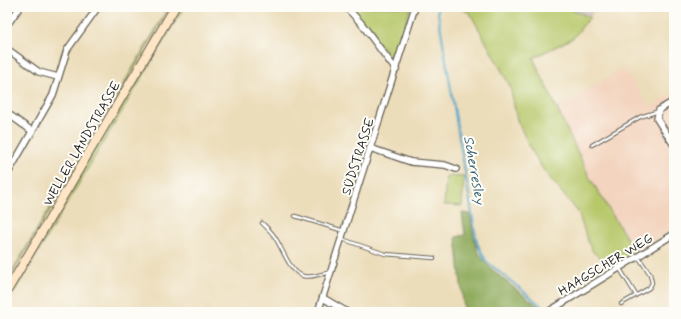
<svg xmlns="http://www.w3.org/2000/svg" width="681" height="319" font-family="Mynerve,sans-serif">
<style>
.built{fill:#f3d4be}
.industrial{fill:#cfc0ba}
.green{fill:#b7c86b;stroke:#6a7244}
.forest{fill:#91ac5f;stroke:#56643e}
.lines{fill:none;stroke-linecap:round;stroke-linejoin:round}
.stream{stroke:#4fa4cb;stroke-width:2}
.lane-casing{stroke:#656053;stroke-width:4.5}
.street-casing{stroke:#656053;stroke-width:8}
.secondary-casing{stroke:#656053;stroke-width:10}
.lane{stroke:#fff;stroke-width:2.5}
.street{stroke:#fff;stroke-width:5.5}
.secondary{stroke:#fee5c5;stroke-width:8}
.labels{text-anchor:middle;stroke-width:4;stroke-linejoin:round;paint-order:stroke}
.street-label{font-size:13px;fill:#1c1c1c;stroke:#fdfcf7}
.water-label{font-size:14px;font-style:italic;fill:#366074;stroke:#fdfcf7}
</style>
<rect width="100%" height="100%" fill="#fdfcf7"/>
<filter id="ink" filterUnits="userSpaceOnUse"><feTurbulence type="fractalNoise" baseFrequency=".025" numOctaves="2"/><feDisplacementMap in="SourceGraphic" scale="8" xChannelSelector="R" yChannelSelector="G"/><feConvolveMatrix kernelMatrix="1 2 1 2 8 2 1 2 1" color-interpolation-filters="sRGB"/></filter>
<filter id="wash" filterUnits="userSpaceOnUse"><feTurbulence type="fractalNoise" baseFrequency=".012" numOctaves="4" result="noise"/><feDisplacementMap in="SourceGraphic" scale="16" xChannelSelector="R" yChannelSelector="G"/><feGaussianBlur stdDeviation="0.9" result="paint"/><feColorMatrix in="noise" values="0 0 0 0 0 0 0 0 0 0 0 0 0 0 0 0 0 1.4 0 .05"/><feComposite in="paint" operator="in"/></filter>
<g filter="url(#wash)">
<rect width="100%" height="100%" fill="#ecddba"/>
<!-- built -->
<path class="built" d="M 623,68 L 650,107 L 674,93 L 674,228 L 635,252 L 590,178 L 557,108 Z"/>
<!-- industrial -->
<path class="industrial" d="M 565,7 L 596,7 L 590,17 Z"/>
<!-- green -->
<g class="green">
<path d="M 169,7 L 171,7 L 7,283 L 7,280 Z"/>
<path d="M 178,7 L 184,7 L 7,304 L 7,297 Z"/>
<path d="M 351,7 L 411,7 L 394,57 L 390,57 Z"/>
<path d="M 457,7 L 565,7 L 590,17 L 573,38 L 533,58 L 590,178 L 635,252 L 611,267 L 593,252 L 588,242 L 578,212 L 544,171 L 530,148 L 517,120 L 510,86 L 470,13 Z"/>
<path d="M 446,176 L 464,177 L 462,206 L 444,205 Z"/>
</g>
<!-- forest -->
<path class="forest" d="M 462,213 L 470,214 C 473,227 473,241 479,253 C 488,271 526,296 542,309 L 538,312 L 464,312 L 456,237 L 465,235 Z"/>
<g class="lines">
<!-- stream -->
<path class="stream" d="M 437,7 L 477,243 L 486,261 L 544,308"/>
</g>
</g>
<g filter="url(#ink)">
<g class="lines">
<!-- lane casing -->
<g class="lane-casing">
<g id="lane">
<path d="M 592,145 L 640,117 L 659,111"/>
<path d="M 295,216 L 344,231"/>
<path d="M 262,223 C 267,228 273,233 276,239 C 283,250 290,272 303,276 C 313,279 321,272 331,273"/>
<path d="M 342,239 L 385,254 L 434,258"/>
<path d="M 620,269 L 636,295"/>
<path d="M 621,304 L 649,288 L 652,283 L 650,274 L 639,258"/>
</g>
</g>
<!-- street casing -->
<g class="street-casing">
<g id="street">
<path d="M 346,7 L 361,23 L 396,70"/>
<path d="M 7,25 L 20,7"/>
<path d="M 7,49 L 39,72 L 58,77"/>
<path d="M 674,101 L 659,110 L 657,119 L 674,145"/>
<path d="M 7,113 L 32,131"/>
<path d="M 370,148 L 411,162 L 445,165 L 456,169"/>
<path d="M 7,175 L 53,95 L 67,50 L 98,7"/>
<path d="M 323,298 L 347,312"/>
<path d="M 318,312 L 415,7"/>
<path d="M 548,312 L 674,234"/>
</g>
</g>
<!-- secondary casing -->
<g class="secondary-casing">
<path id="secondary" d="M 7,291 L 175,7"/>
</g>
<!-- lane -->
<use href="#lane" class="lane"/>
<!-- street -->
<use href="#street" class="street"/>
<!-- secondary -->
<use href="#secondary" class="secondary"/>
</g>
</g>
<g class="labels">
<!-- street labels -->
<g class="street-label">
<text transform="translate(81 143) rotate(-60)" y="5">WELLER LANDSTRASSE</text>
<text transform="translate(357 156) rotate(-72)" y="5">SÜDSTRASSE</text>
<text transform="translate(605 264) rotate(-31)" y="5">HAAGSCHER WEG</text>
</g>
<!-- water labels -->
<g class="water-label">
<text transform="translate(475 170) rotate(80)" y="5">Scherresley</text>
</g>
</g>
<!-- margin -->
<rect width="681" height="319" fill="none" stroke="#fdfcf7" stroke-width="24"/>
</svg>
